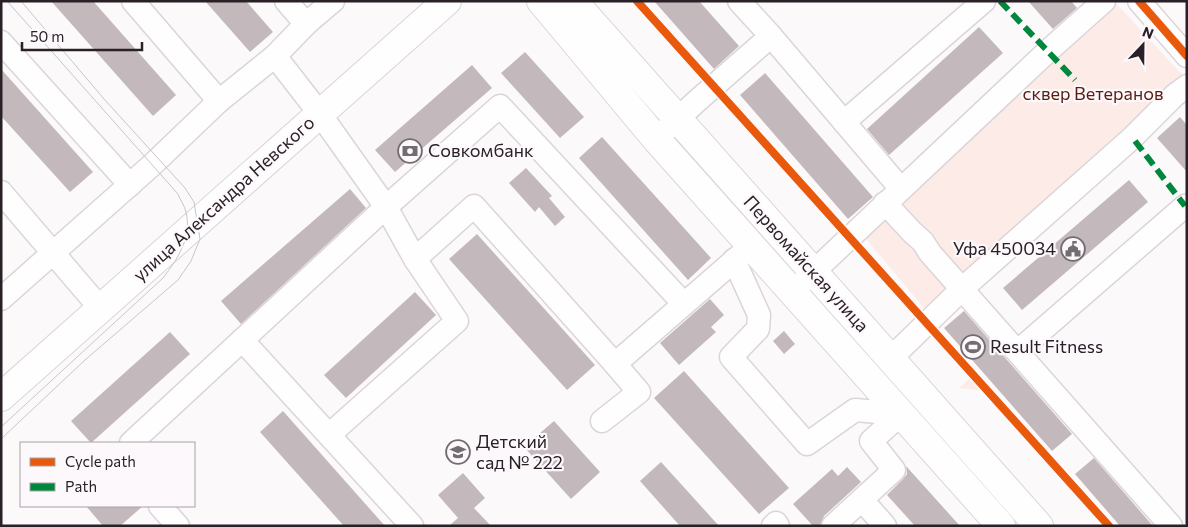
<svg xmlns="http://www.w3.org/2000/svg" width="1188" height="527" font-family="Commissioner,sans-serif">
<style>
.green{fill:#fdebe7}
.building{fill:#c3b9bc}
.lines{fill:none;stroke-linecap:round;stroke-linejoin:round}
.minor-casing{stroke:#dbd5d9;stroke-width:25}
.major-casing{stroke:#dbd5d9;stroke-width:30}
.minor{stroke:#fffefe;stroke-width:22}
.major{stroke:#fffefe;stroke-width:28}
.tram{stroke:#c8c7c8;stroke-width:1}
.quiet{stroke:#00873e;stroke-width:6;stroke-dasharray:12 6;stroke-linecap:butt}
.cycleway-casing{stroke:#fdf8fb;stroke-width:11}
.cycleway{stroke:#e8590c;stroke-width:8}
.labels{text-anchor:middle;stroke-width:4.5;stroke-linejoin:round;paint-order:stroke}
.park-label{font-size:18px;fill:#5b1d10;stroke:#fdf8fb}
.poi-label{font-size:18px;fill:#292127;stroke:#fdf8fb;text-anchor:start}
.street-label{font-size:18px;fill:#292127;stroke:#fdf8fb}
</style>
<rect width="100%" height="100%" fill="#fcf9fb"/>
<!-- green -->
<g class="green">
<path d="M 1115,2 L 1187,80 L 928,313 L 862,234 Z"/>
<path d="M 972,376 L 986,391 L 959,388 Z"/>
</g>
<!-- building -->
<g class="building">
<path d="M 51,1 L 93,1 L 176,95 L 153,116 Z"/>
<path d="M 205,1 L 246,1 L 273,32 L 250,52 Z"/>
<path d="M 654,1 L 699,1 L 739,46 L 714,69 Z"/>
<path d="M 1028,1 L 1071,1 L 1077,8 L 1053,29 Z"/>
<path d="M 979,27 L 1003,53 L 889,155 L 867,129 Z"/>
<path d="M 525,52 L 584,117 L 560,138 L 501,73 Z"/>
<path d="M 472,65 L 492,88 L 395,172 L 375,150 Z"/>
<path d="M 1,69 L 93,172 L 70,192 L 1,116 Z"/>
<path d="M 765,73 L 873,197 L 848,219 L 740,95 Z"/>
<path d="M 1180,117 L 1187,125 L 1187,172 L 1157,138 Z"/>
<path d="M 602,137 L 711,258 L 688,280 L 579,158 Z"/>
<path d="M 526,168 L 552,196 L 549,198 L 565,217 L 555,226 L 539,207 L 535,212 L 509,183 Z"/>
<path d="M 1129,180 L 1148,202 L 1022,310 L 1003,288 Z"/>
<path d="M 350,189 L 366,208 L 241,324 L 221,301 Z"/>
<path d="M 477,234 L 595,365 L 567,390 L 449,259 Z"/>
<path d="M 415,292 L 436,315 L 346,398 L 324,375 Z"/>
<path d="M 710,299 L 724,315 L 711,327 L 716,332 L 679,365 L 660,343 Z"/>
<path d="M 964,311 L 1072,434 L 1052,451 L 944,328 Z"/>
<path d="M 784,331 L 795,344 L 784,354 L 773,341 Z"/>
<path d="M 170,332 L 190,354 L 91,443 L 71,421 Z"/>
<path d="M 684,371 L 789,488 L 759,514 L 654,398 Z"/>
<path d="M 283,411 L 385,526 L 344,526 L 260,432 Z"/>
<path d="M 554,421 L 600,472 L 571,499 L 524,447 Z"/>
<path d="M 1094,458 L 1153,526 L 1120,526 L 1075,474 Z"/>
<path d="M 661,462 L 719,526 L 680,526 L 640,481 Z"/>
<path d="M 906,466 L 960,526 L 915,526 L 887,495 L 903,479 L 907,474 Z"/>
<path d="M 847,467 L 861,482 L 824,516 L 820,526 L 813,526 L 793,504 L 832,469 L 838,476 Z"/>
<path d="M 463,473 L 485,498 L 474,508 L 491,526 L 449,526 L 458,518 L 438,495 Z"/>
<path d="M 86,506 L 143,506 L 120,526 L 103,526 Z"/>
</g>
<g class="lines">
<!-- minor casing -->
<g class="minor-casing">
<g id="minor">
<path d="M 133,1 L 219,101"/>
<path d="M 286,1 L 306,24"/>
<path d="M 1139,1 L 1187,56"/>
<path d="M 771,36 L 901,189"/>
<path d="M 1,42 L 130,185"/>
<path d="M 275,56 L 320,114 L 386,207 L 415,259 L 474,206 L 615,364 L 751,246"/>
<path d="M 844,122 L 984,1"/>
<path d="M 656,139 L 698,100 L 771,36 L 739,1"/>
<path d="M 1,192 L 101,309"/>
<path d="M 885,203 L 912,232 L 923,242 L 930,253 L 1171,526"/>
<path d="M 734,260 L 759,315 L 758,329 L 731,357 L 807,444 L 855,410 L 901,414"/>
<path d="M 792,292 L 1048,51 L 1104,1"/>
<path d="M 1,299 L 152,165 L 219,101 L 275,56 L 306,24 L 333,1"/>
<path d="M 242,340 L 412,526"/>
<path d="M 1018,351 L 1185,206 L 1187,207"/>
<path d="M 890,359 L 963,288 L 1132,138 L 1175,95 L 1187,86"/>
<path d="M 602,421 L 639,392 L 615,364"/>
<path d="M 329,435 L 457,321 L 415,259"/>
<path d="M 131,443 L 386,207 L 500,106 L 684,304"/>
<path d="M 862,500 L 885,526"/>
<path d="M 160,506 L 178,526"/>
<path d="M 773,526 L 776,523 L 778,526"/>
<path d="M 833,526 L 894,470 L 871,441 L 901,414"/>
</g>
</g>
<!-- major casing -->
<g class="major-casing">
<g id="major">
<path d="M 541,1 L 656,139 L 1001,526"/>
<path d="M 573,1 L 1039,526"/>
<path d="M 1,397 L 447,1"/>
</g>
</g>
<!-- minor -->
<use href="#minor" class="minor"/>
<!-- major -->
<use href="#major" class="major"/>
<!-- tram -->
<g class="tram">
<path d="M 1,427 L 163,278 C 178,258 192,238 186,212 C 185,206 180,200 178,194 L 7,1"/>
<path d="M 1,439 L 85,360 L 178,280 L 191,261 L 200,239 L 194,202 L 185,188 L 104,99 L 21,1"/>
</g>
<!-- quiet -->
<g class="quiet">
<path d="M 1000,1 L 1075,80"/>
<path d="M 1135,141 L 1185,206"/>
</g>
<!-- cycleway casing -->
<g class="cycleway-casing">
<g id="cycleway">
<path d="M 637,1 L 1109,526"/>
<path d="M 1139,1 L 1187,56"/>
</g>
</g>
<!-- cycleway -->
<use href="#cycleway" class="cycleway"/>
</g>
<!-- icons -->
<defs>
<g id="bank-ring" transform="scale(1.25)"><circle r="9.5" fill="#fdf8fb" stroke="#736d71" stroke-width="1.5"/><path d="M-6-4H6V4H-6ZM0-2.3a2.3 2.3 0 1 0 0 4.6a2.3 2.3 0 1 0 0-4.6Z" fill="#736d71"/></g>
<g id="civic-ring" transform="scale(1.25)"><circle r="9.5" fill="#fdf8fb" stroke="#736d71" stroke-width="1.5"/><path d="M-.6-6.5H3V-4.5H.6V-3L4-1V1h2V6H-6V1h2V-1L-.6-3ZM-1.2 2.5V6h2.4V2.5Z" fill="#736d71"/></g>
<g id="stadium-ring" transform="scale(1.25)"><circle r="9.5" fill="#fdf8fb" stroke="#736d71" stroke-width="1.5"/><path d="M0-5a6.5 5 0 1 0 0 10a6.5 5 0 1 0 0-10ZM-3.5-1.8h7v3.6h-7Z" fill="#736d71"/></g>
<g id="school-ring" transform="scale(1.25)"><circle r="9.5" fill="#fdf8fb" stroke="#736d71" stroke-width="1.5"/><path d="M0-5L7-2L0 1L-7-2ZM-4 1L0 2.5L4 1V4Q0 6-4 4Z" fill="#736d71"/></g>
</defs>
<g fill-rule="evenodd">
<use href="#bank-ring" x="410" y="151"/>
<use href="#civic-ring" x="1073" y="249"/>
<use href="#stadium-ring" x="973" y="347"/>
<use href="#school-ring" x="458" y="452"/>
</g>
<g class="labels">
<!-- park labels -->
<g class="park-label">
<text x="1093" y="100">сквер Ветеранов</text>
</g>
<!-- poi labels -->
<g class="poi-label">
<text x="428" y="157">Совкомбанк</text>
<text x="1056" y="255" text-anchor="end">Уфа 450034</text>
<text x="990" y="353">Result Fitness</text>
<text x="476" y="448">Детский<tspan x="476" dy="21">сад № 222</tspan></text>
</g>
<!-- street labels -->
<g class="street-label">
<text transform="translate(224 199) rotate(-42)" y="6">улица Александра Невского</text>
<text transform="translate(806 264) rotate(48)" y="6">Первомайская улица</text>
</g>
</g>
<!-- border -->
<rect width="1188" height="527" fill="none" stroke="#292127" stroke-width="5"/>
<!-- legend -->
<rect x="20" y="442" width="175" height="65" fill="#fdf8fb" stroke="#a8a2a6"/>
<rect x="30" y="458" width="25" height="8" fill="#e8590c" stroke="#a8a2a6"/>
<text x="65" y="467" font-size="15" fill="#292127">Cycle path</text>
<rect x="30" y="483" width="25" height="8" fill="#00873e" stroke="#a8a2a6"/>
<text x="65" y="492" font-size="15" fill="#292127">Path</text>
<!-- north arrow -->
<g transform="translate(1143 45) rotate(22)" stroke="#fdf8fb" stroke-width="4" paint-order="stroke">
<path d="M0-4L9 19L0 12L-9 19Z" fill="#292127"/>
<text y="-8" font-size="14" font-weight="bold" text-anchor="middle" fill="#292127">N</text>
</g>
<!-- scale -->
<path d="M22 42v8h120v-8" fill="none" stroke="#292127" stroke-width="2.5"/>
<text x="30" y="42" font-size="15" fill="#292127" stroke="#fdf8fb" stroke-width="4" paint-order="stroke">50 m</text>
</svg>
